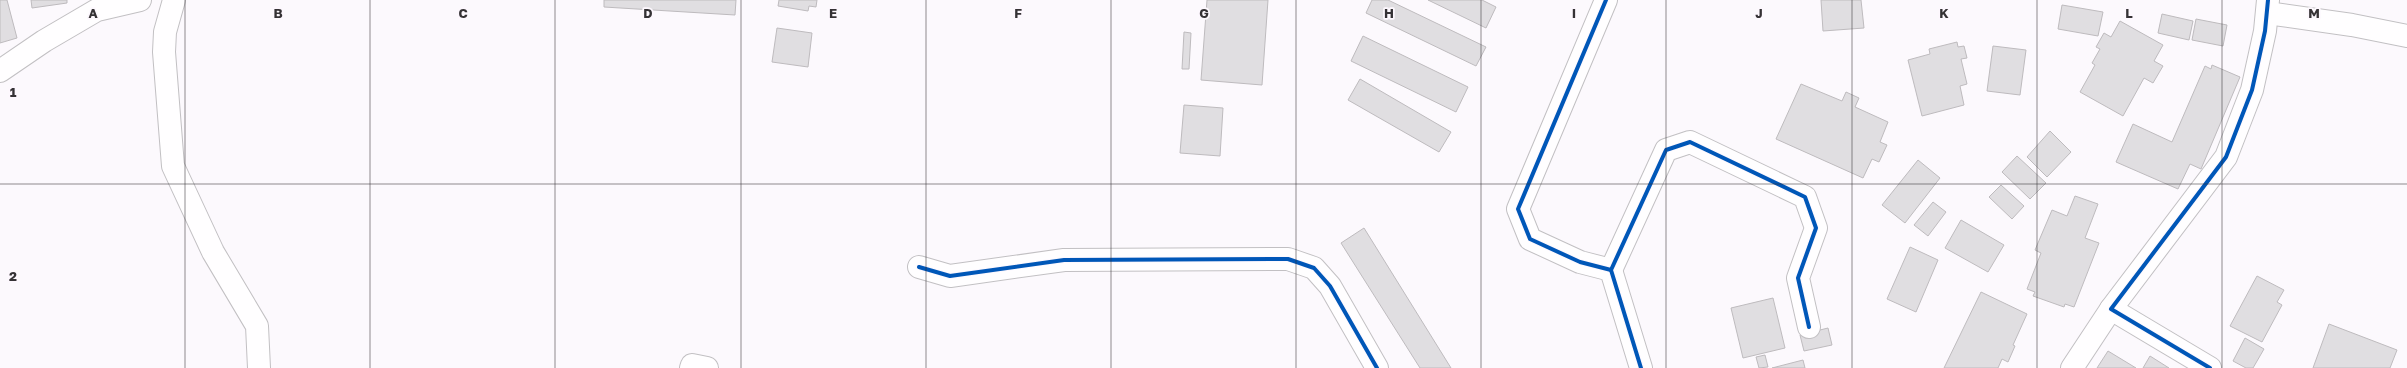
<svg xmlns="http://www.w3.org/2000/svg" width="2407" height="368" font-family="'Golos Text',sans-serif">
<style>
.building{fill:#e0dee1;stroke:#bebbbe}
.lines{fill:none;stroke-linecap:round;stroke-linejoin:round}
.minor-casing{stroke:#c2c0c3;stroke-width:24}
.minor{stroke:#fffeff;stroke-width:22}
.cycleway-casing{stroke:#fdf8fe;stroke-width:6}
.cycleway{stroke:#0057b8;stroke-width:4}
.grid{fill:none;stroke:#353235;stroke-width:1;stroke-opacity:0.55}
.grid-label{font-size:13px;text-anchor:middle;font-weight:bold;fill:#353235;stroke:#fdf8fe;stroke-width:3.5;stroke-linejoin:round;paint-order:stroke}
</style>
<rect width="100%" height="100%" fill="#fcf9fd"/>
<!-- building -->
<g class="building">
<path d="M 0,0 L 7,0 L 17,38 L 0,43 Z"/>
<path d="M 31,0 L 67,0 L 67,3 L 32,8 Z"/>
<path d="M 604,0 L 736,0 L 735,15 L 604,7 Z"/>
<path d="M 779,0 L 817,0 L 816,7 L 809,6 L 808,11 L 778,6 Z"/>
<path d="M 1207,0 L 1268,0 L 1262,85 L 1201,80 Z"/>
<path d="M 1372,0 L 1388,0 L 1486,47 L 1476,66 L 1366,13 Z"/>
<path d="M 1428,0 L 1482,0 L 1496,7 L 1486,28 Z"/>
<path d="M 1821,0 L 1861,0 L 1864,28 L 1823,31 Z"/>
<path d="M 2062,5 L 2103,12 L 2098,36 L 2058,29 Z"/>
<path d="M 2162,14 L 2193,21 L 2189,40 L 2158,33 Z"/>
<path d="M 2196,19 L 2227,25 L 2223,46 L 2192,40 Z"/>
<path d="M 2120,21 L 2163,45 L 2154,61 L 2163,66 L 2153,83 L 2144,78 L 2123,116 L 2080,92 L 2095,65 L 2092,63 L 2100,49 L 2096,47 L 2104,33 L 2111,37 Z"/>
<path d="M 777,28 L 812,33 L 808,67 L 772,62 Z"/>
<path d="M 1184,32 L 1191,33 L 1189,69 L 1182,69 Z"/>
<path d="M 1363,36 L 1468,87 L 1456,112 L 1351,61 Z"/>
<path d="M 1957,42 L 1958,47 L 1964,46 L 1967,58 L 1961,59 L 1967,84 L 1960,86 L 1964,105 L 1922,116 L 1908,60 L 1930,54 L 1929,49 Z"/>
<path d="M 1993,46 L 2026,50 L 2020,95 L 1987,91 Z"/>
<path d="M 2212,65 L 2240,77 L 2201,169 L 2190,164 L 2178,189 L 2116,162 L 2133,124 L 2172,142 L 2205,66 L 2211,69 Z"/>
<path d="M 1360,79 L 1451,132 L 1439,152 L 1348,100 Z"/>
<path d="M 1801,84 L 1842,101 L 1846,92 L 1859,98 L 1855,107 L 1888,122 L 1880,142 L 1887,145 L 1879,162 L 1872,159 L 1863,178 L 1776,139 Z"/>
<path d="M 1184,105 L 1223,108 L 1220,156 L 1180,153 Z"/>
<path d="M 2050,131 L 2071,152 L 2047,177 L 2027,157 Z"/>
<path d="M 2017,156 L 2046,183 L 2030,199 L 2002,172 Z"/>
<path d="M 1918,160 L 1940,178 L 1905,223 L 1882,205 Z"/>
<path d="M 2001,185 L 2024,206 L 2012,219 L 1989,197 Z"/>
<path d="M 2075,196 L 2098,204 L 2085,238 L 2099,243 L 2074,307 L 2065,304 L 2064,307 L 2033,296 L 2035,292 L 2027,289 L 2041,253 L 2035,250 L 2052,210 L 2067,216 Z"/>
<path d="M 1933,202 L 1946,212 L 1928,236 L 1914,225 Z"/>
<path d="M 1961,220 L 2004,245 L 1988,272 L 1945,248 Z"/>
<path d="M 1364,228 L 1451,368 L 1420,368 L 1341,243 Z"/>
<path d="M 1910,247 L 1938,260 L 1916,312 L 1887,299 Z"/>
<path d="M 2257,276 L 2284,290 L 2277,302 L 2282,305 L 2262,342 L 2230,326 Z"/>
<path d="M 1981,292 L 2027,314 L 2013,345 L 2015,346 L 2008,362 L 2002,359 L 1998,368 L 1944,368 Z"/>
<path d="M 1773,298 L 1785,348 L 1743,358 L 1731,308 Z"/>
<path d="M 2329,324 L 2397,350 L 2390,368 L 2313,368 Z"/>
<path d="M 1828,328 L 1832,345 L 1804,351 L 1800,335 Z"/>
<path d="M 2245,338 L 2264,349 L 2253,368 L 2246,368 L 2233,361 Z"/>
<path d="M 2108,351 L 2136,368 L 2097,368 Z"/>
<path d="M 1765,355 L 1768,367 L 1759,368 L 1756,357 Z"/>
<path d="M 2150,356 L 2169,368 L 2143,368 Z"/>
<path d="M 1803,360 L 1805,368 L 1772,368 Z"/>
</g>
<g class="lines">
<!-- minor casing -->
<g class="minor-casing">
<g id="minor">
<path d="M 174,0 L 165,32 L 164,52 L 173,166 L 213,252 L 257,326 L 259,368"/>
<path d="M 1606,0 L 1518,209 L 1530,239 L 1580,262 L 1611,270 L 1641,368"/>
<path d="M 2267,13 L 2352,25 L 2407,36"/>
<path d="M 0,71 L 44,41 L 97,10 L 140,0"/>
<path d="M 919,267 L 950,276 L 1064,260 L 1288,259 L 1314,268 L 1330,286 L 1377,368"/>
<path d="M 1611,270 L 1666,150 L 1690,142 L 1805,197 L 1816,228 L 1798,278 L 1809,327"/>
<path d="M 691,368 L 692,365 L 707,368"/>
<path d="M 2072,368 L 2111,309"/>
<path d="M 2210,368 L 2111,309 L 2226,157 L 2252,90 L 2265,31 L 2268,0"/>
</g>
</g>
<!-- minor -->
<use href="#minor" class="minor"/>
<!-- cycleway casing -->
<g class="cycleway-casing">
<g id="cycleway">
<path d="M 1606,0 L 1518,209 L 1530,239 L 1580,262 L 1611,270 L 1641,368"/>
<path d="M 919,267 L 950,276 L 1064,260 L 1288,259 L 1314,268 L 1330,286 L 1377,368"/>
<path d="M 1611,270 L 1666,150 L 1690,142 L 1805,197 L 1816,228 L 1798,278 L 1809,327"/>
<path d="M 2210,368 L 2111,309 L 2226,157 L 2252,90 L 2265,31 L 2268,0"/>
</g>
</g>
<!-- cycleway -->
<use href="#cycleway" class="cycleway"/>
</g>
<!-- grid -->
<path class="grid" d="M 185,0 L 185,368M 370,0 L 370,368M 555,0 L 555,368M 741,0 L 741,368M 926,0 L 926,368M 1111,0 L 1111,368M 1296,0 L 1296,368M 1481,0 L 1481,368M 1666,0 L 1666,368M 1852,0 L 1852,368M 2037,0 L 2037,368M 2222,0 L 2222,368M 0,184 L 2407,184"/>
<g class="grid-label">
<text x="93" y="18">A</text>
<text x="278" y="18">B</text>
<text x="463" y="18">C</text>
<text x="648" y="18">D</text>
<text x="833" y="18">E</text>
<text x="1018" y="18">F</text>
<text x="1204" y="18">G</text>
<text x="1389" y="18">H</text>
<text x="1574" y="18">I</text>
<text x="1759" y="18">J</text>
<text x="1944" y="18">K</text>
<text x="2129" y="18">L</text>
<text x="2314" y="18">M</text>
<text x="13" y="97">1</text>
<text x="13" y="281">2</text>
</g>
</svg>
